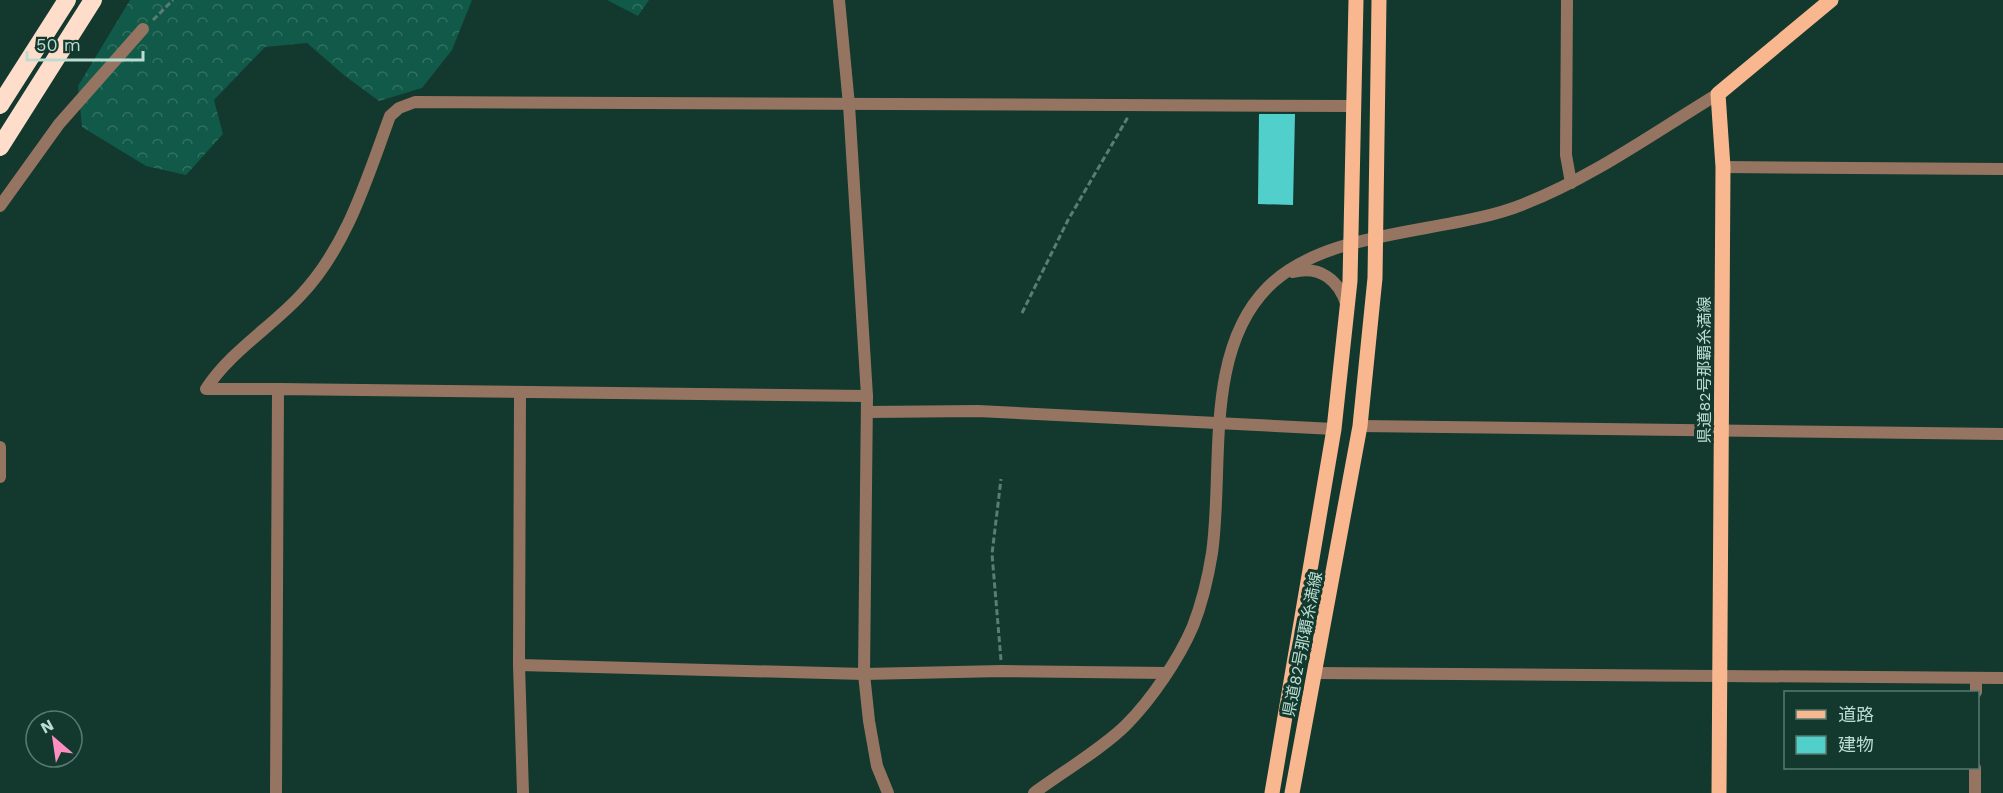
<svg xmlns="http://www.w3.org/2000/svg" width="2003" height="793" font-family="'Work Sans','Noto Sans JP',sans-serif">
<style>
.forest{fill:url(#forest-crowns)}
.building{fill:#51cfcb}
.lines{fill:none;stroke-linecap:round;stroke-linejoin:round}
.path{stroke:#5a7d73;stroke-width:3;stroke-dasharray:6 3;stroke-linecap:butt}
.minor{stroke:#957561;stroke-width:12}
.tertiary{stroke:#957561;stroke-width:12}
.primary{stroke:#f9b78f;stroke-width:15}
.motorway{stroke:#fedecb;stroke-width:18}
.labels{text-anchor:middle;stroke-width:6;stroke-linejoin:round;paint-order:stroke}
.street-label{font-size:16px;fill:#bbddd1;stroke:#13382e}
</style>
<defs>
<pattern id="forest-crowns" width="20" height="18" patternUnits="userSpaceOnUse" patternTransform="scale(1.5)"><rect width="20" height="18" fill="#115948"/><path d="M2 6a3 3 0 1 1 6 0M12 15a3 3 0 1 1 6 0" fill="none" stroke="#327061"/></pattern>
</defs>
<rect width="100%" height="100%" fill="#13382e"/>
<!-- forest -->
<g class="forest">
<path d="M 130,0 L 472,0 L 452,50 L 422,88 L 379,101 L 345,76 L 307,43 L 265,47 L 214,100 L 223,134 L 186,175 L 146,166 L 82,127 L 78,86 Z"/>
<path d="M 607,0 L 649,0 L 638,16 Z"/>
</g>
<!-- building -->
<path class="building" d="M 1259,114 L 1295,114 L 1293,205 L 1258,204 Z"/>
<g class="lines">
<!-- path -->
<g class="path">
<path d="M 153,20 L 173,0"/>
<path d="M 1022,313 L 1068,220 L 1128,117"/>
<path d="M 1001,660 L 992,554 L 1001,479"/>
</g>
<!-- minor -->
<g class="minor">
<path d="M 1567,0 L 1566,155 L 1571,183"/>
<path d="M 1723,167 L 2003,169"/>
<path d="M 0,206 L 59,124 L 143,29"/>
<path d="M 278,389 L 206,389 C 230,352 270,328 300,296 C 347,247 367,178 390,116 L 399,108 L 415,102 L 1354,106"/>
<path d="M 520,392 L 519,665 L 523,793"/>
<path d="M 867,412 L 978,411 L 1334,429"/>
<path d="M 1360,426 L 2003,434"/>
<path d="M 519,665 L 864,674 L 1002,671 L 1167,673"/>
<path d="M 1315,673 L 2003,678"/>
<path d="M 1976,692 L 1976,678"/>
<path d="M 276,793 L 278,389 L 867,396"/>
<path d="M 1975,793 L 1975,768"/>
</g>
<!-- tertiary -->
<g class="tertiary">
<path d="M 839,0 L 849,105 L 867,396 L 864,674 L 869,721 L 877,766 L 888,793"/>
<path d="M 1293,272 C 1320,265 1339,280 1347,306"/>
<path d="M 0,447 L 0,477"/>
<path d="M 1034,793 C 1061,773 1103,748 1126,725 C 1151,700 1179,659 1193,626 C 1202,603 1208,578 1212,553 C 1224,469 1203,352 1268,287 C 1328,227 1448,235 1524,204 C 1593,177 1655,132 1718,94"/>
</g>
<!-- primary -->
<g class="primary">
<path d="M 1272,793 L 1334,429 L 1350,281 L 1356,0"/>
<path d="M 1292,793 L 1360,426 L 1375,278 L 1379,0"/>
<path d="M 1719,793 L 1723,167 L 1718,94 L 1831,0"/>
</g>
<!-- motorway -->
<g class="motorway">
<path d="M 0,105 L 67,0"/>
<path d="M 0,147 L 93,0"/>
</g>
</g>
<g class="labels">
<!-- street labels -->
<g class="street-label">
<text transform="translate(1704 370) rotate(-90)" y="6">県道82号那覇糸満線</text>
<text transform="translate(1302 644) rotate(-79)" y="6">県道82号那覇糸満線</text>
</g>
</g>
<!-- legend -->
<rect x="1784" y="691" width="195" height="78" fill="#13382e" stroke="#567a6f" stroke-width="1.5"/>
<rect x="1796" y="710" width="30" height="9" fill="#f9b78f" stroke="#567a6f" stroke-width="1.5"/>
<text x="1838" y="721" font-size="18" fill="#bbddd1">道路</text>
<rect x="1796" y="736" width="30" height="18" fill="#51cfcb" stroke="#567a6f" stroke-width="1.5"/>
<text x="1838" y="751" font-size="18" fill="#bbddd1">建物</text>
<!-- north arrow -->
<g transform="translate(54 739) rotate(331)"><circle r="28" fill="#13382e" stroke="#567a6f" stroke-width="1.5"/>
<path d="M0-4.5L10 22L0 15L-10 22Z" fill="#fd8ec0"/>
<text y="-9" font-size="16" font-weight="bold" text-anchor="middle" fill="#bbddd1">N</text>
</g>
<!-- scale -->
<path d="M27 51v9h116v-9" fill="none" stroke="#bbddd1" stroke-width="3"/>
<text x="36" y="51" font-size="18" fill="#bbddd1" stroke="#13382e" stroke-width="4.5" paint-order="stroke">50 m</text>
</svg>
